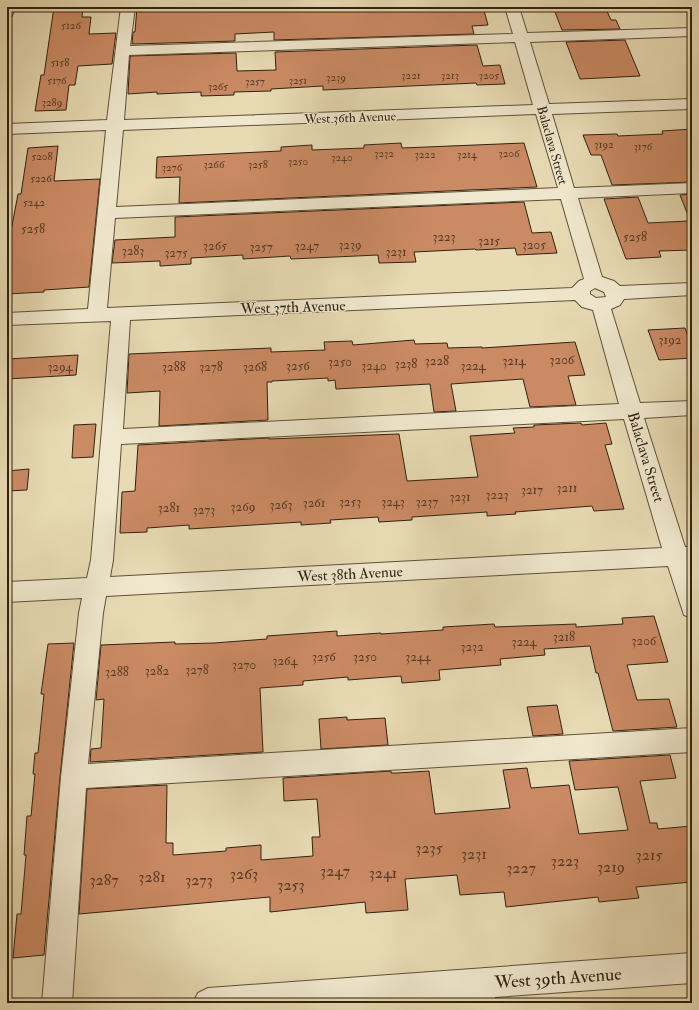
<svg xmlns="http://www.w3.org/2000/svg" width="699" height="1010" font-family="'IM FELL Double Pica',serif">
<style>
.building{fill:#ca8a64;stroke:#312111}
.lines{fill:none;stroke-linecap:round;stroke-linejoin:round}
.minor-casing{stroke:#5f503a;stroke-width:2}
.minor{fill:#f0e8ce;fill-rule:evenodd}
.labels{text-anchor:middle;stroke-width:3;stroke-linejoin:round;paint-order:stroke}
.far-number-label{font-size:11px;fill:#573b26}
.far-street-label{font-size:13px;fill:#312111;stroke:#f0e8ce}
.number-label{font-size:13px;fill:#573b26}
.street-label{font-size:15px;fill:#312111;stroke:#f0e8ce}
.near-number-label{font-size:16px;fill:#573b26}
.near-street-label{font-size:18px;fill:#312111;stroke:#f0e8ce}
</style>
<rect width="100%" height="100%" fill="#e8dbb4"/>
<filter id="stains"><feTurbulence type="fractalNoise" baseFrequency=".005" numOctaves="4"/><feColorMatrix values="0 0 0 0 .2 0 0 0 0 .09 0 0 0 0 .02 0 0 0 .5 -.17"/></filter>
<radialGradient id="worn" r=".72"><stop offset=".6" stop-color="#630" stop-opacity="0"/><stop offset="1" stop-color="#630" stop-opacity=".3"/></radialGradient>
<!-- building -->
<g class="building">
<path d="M 54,7 L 83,7 L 82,17 L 91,17 L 89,34 L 116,33 L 112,64 L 78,66 L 75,85 L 69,85 L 66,110 L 35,111 L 41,75 L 44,75 Z"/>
<path d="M 137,7 L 161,7 L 161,8 L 190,7 L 483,7 L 488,25 L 472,26 L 474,34 L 274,40 L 274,32 L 235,34 L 235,41 L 132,44 L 133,32 L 135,32 Z"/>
<path d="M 553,7 L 605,7 L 611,20 L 616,20 L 620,29 L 562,30 Z"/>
<path d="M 625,40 L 640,76 L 580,79 L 566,42 Z"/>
<path d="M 477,45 L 483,66 L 500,65 L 505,84 L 477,85 L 476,83 L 323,90 L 323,86 L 271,89 L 271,91 L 234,92 L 234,95 L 201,96 L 201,92 L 157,94 L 157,92 L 128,94 L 130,56 L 236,53 L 237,71 L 276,70 L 275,52 Z"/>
<path d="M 692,129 L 692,182 L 612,185 L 601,155 L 591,155 L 583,135 L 617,134 L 618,136 L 663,134 L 662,131 Z"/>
<path d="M 401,143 L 402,148 L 524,143 L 537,187 L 179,203 L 180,177 L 156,178 L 157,157 L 281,151 L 281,147 L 312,145 L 312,150 L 364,148 L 364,145 Z"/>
<path d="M 58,146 L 54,181 L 100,179 L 89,287 L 44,290 L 44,292 L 7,294 L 7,252 L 18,194 L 21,194 L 28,148 Z"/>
<path d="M 692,194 L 692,223 L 691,223 L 680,195 Z"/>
<path d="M 638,197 L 648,223 L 688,221 L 692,230 L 692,250 L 659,251 L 661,257 L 626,259 L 604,199 Z"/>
<path d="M 524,202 L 532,233 L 551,232 L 557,253 L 517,255 L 515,248 L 476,250 L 475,249 L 414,252 L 416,262 L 379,263 L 378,255 L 291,259 L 290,256 L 243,259 L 243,255 L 191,258 L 191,264 L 160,266 L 160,261 L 112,263 L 115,240 L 175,237 L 175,217 Z"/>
<path d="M 685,328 L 692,347 L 692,358 L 659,360 L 648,330 Z"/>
<path d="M 414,340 L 415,344 L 447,343 L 448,348 L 482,347 L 482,348 L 575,342 L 585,375 L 568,376 L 576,405 L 530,407 L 523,379 L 451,384 L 456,411 L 434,412 L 430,384 L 336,389 L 335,380 L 328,381 L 328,378 L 272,381 L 272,382 L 267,382 L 268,420 L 159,426 L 160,391 L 127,393 L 129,354 L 271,348 L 271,352 L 325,350 L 324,342 L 352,341 L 353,345 Z"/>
<path d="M 78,355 L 76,375 L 7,379 L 7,359 Z"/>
<path d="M 581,423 L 582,425 L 606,423 L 612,444 L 605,445 L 624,509 L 594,511 L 592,506 L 515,512 L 516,514 L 487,516 L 487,512 L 412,517 L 412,520 L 379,522 L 378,517 L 330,520 L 331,523 L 301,525 L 301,522 L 189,529 L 189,525 L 147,528 L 147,532 L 120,533 L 122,492 L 135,491 L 138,445 L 269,438 L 269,439 L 399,434 L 407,481 L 478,477 L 470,436 L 515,433 L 513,428 L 534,427 L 534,425 Z"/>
<path d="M 96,424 L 93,457 L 72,458 L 74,425 Z"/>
<path d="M 29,469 L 27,490 L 7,491 L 7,471 Z"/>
<path d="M 654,616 L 668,662 L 627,665 L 637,700 L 669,699 L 677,727 L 613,731 L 598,673 L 596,673 L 590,646 L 544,649 L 545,655 L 500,659 L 501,665 L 439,670 L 440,680 L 402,683 L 401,676 L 348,680 L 348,677 L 303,681 L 303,685 L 260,688 L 263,752 L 90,762 L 91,749 L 101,748 L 104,699 L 96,700 L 101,645 L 175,642 L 175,644 L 214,643 L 267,639 L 267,636 L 337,631 L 337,636 L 381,633 L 381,634 L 443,630 L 443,627 L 494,624 L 495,627 L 576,624 L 576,627 L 623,624 L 622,618 Z"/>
<path d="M 74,643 L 60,777 L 44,955 L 13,958 L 17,914 L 21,914 L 26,855 L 24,855 L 27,816 L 31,816 L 35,774 L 33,774 L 35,753 L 38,753 L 44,694 L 41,694 L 48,644 Z"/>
<path d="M 557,705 L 563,734 L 533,736 L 527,707 Z"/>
<path d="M 347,717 L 347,720 L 385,718 L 388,745 L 321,749 L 319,719 Z"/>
<path d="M 670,755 L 676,778 L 640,781 L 650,823 L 657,823 L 658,829 L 692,826 L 692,882 L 636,887 L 639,898 L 599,902 L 598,897 L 506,907 L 504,892 L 460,895 L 457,875 L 405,879 L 408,910 L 366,913 L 365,902 L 270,912 L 270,897 L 79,914 L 87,789 L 167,785 L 166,843 L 173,843 L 173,855 L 226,851 L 226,848 L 261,845 L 261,860 L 313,856 L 312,837 L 320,837 L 317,799 L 284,801 L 283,778 L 391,771 L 391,773 L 397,773 L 429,771 L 435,814 L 510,808 L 503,770 L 527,768 L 531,788 L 569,785 L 579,834 L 628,830 L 618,787 L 575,790 L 569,761 Z"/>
</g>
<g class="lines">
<!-- minor casing -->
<g class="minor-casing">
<g id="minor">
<path d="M 7,7 L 15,7 L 12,16 L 7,17 Z"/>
<path d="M 121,7 L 135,7 L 130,46 L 513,34 L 505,7 L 519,7 L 527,33 L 692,28 L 692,36 L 530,42 L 549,104 L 692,99 L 692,109 L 552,114 L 574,188 L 692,183 L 692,193 L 578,198 L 602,277 L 614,281 L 620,286 L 692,283 L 692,295 L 624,299 L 620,305 L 611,309 L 640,403 L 692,401 L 692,415 L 644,418 L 685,547 L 692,547 L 692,565 L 690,565 L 692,570 L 692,618 L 684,615 L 668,566 L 106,596 L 103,613 L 88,764 L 692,728 L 692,752 L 86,788 L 72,1003 L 42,1003 L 61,777 L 79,613 L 82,598 L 7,602 L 7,582 L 87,578 L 91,560 L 111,321 L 7,325 L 7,313 L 88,309 L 106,130 L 7,134 L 7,124 L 107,120 ZM 515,42 L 533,105 L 124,120 L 129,55 ZM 536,114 L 558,188 L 116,207 L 123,130 ZM 561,199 L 584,279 L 579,281 L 572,288 L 107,308 L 115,218 ZM 595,288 L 604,292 L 606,297 L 596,298 L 590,294 L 590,291 ZM 575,300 L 582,307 L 593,310 L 619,404 L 123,429 L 130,320 ZM 624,419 L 662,548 L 110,577 L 113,560 L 121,444 Z"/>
<path d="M 692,953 L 692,983 L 495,997 L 496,1003 L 466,1003 L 466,999 L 411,1003 L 193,1003 L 198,993 L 208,988 Z"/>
</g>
</g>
<!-- minor -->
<use href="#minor" class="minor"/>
</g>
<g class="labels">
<!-- far-number labels -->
<g class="far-number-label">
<text x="71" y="29">5126</text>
<text x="60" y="66">5158</text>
<text x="411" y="79">3221</text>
<text x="450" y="79">3213</text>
<text x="489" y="79">3205</text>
<text x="336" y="81">3239</text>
<text x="57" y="84">5176</text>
<text x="298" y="84">3251</text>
<text x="255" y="85">3257</text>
<text x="218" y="90">3265</text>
<text x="52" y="106">3289</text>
<text x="604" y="148">3192</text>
<text x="643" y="150">3176</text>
<text x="384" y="157">3232</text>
<text x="509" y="157">3206</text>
<text x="425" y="158">3222</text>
<text x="467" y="158">3214</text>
<text x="42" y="160">5208</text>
<text x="342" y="161">3240</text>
<text x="298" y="165">3250</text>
<text x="214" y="168">3266</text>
<text x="258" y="168">3258</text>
<text x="172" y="171">3276</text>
<text x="41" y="182">5226</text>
<text x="34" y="206">5242</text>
</g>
<!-- far-street labels -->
<g class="far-street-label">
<text transform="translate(350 117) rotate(-2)" y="5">West 36th Avenue</text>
<text transform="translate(553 145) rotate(74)" y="5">Balaclava Street</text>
</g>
<!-- number labels -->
<g class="number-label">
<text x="33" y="233">5258</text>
<text x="444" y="241">3223</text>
<text x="635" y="241">5258</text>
<text x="489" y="245">3215</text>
<text x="350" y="249">3239</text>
<text x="534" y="249">3205</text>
<text x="215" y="250">3265</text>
<text x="307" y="250">3247</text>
<text x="261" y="251">3257</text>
<text x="133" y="255">3283</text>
<text x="396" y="256">3231</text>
<text x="176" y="257">3275</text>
<text x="670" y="344">3192</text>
<text x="562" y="364">3206</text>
<text x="437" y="365">3228</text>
<text x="514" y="365">3214</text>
<text x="340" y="366">3250</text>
<text x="406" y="368">3238</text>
<text x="298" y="370">3256</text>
<text x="374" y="370">3240</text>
<text x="473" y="370">3224</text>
<text x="60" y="371">3294</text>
<text x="174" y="371">3288</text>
<text x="211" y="371">3278</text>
<text x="255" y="371">3268</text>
<text x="567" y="492">3211</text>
<text x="532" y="494">3217</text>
<text x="497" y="499">3223</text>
<text x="460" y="501">3231</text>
<text x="350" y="506">3253</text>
<text x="393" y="506">3243</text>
<text x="427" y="506">3237</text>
<text x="314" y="507">3261</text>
<text x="281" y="509">3263</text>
<text x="243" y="511">3269</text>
<text x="169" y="512">3281</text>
<text x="204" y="514">3273</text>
<text x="564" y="641">3218</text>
<text x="644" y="645">3206</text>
<text x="524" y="646">3224</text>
<text x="472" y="651">3232</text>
<text x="324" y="661">3256</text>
<text x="365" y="661">3250</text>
<text x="418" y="661">3244</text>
<text x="285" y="665">3264</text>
<text x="244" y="669">3270</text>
<text x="197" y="674">3278</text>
<text x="157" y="675">3282</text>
<text x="117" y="676">3288</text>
</g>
<!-- street labels -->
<g class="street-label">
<text transform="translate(293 307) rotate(-2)" y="5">West 37th Avenue</text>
<text transform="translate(646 457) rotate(73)" y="5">Balaclava Street</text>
<text transform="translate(350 574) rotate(-3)" y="5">West 38th Avenue</text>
</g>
<!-- near-number labels -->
<g class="near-number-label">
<text x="429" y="853">3235</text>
<text x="474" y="859">3231</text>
<text x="649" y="860">3215</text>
<text x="565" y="866">3223</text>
<text x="611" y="872">3219</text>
<text x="521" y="873">3227</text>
<text x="335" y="876">3247</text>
<text x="383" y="878">3241</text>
<text x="244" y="879">3263</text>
<text x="152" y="882">3281</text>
<text x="104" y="885">3287</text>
<text x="199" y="885">3273</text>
<text x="291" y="890">3253</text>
</g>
<!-- near-street labels -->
<g class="near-street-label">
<text transform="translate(558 978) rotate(-4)" y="6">West 39th Avenue</text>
</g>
</g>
<!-- margin -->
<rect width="699" height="1010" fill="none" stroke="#e8dbb4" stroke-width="24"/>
<rect x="8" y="8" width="683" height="994" fill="none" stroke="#312111" stroke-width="2"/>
<rect x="12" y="12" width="675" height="986" fill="none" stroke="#312111"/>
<rect width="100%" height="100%" filter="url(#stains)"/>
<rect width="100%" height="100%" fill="url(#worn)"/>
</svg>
